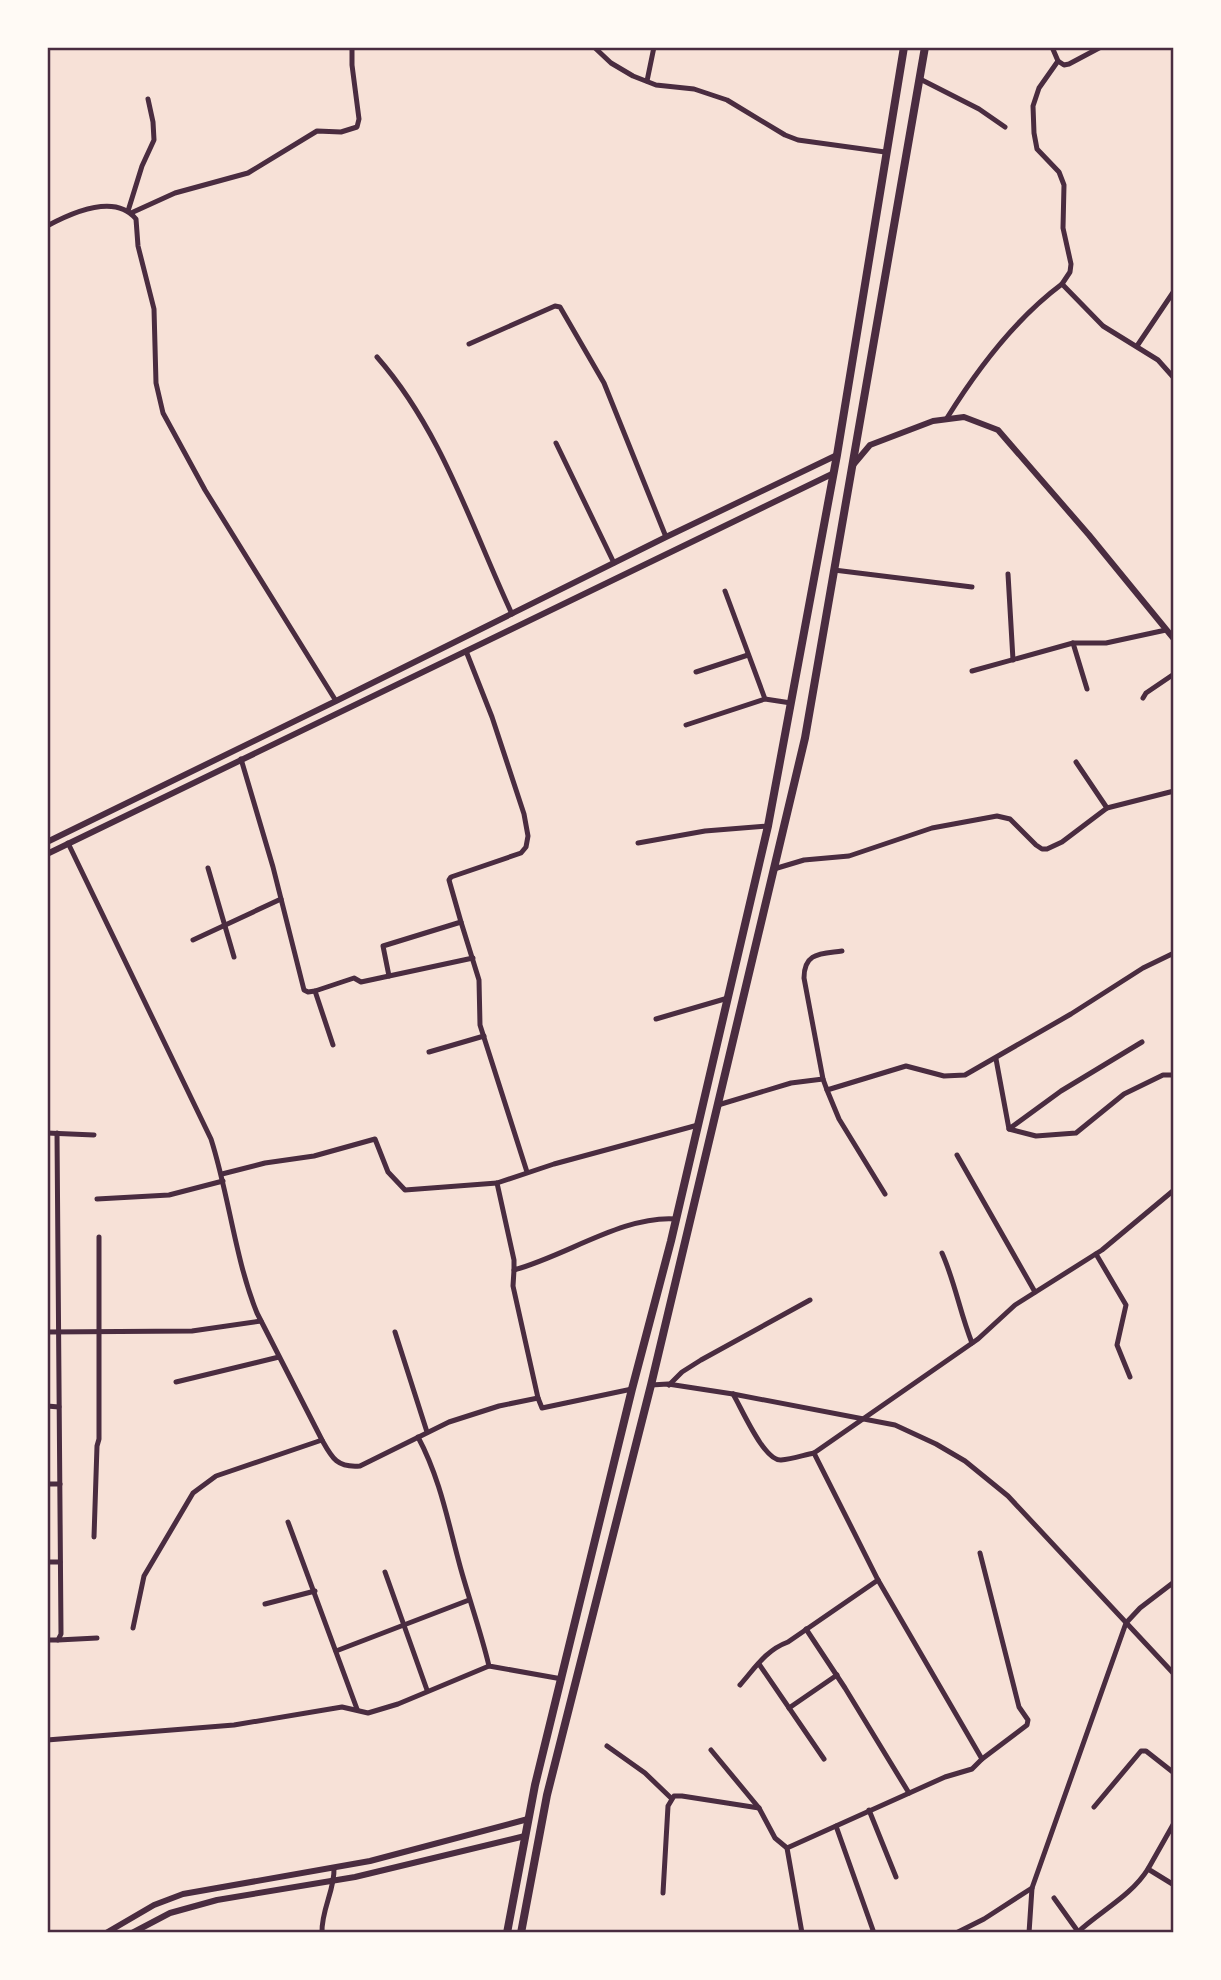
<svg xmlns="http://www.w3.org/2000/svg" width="1221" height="1980" font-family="Barlow,sans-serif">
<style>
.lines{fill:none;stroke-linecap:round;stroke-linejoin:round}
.minor{stroke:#4a2c40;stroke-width:5}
.tertiary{stroke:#4a2c40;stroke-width:6}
.trunk{stroke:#4a2c40;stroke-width:8}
.neatline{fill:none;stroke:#4a2c40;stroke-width:2.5}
</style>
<rect width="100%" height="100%" fill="#f7e1d7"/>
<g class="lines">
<!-- minor -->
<g class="minor">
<path d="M 594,47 L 611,63 L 633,76 L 656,85 L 694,89 L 727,100 L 785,135 L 798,140 L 885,152"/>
<path d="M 1052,47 L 1058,61 L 1039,88 L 1033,106 L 1034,133 L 1037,149 L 1059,172 L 1064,185 L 1063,228 L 1071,264 L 1070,272 L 1062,284"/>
<path d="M 1058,61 L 1064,65 L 1069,64 L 1101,47"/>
<path d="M 920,79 L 979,109 L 1005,127"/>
<path d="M 647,81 L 654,47"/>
<path d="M 128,211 L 142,166 L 154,140 L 153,122 L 148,99"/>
<path d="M 131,213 L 175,193 L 248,173 L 317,131 L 341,132 L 357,127 L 359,119 L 352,65 L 352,47"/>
<path d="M 47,226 C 71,213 115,193 136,219 L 138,246 L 154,309 L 156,383 L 163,413 L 205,490 L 336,701"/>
<path d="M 469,344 L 555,306 L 560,307 L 604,383 L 666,537"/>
<path d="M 1137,346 L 1174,291"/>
<path d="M 377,357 C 442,431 471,526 512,614"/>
<path d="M 947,418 C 978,368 1015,319 1062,284 L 1103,326 L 1158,360 L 1174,378"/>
<path d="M 556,443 L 614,563"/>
<path d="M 834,570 L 972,587"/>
<path d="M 1008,574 L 1013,660"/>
<path d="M 725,591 L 765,699 L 791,703"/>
<path d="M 1073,643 L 1087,689"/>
<path d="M 972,671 L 1073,643 L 1106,643 L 1166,630"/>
<path d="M 696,672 L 748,655"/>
<path d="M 1143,698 L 1146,693 L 1174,674"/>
<path d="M 686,725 L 765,699"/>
<path d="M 241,759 L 273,867 L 304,990 L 308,992 L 315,991"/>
<path d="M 1076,762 L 1107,808"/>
<path d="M 68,843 L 211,1139 C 229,1195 235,1259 257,1313 L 322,1440 C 332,1458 337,1468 360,1466 L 449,1422 L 499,1406 L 538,1398 L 542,1408 L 632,1389"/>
<path d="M 638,843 L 705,831 L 768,826"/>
<path d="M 208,868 L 234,957"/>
<path d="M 774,869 L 804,860 L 849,856 L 932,828 L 997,816 L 1010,819 L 1036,845 L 1042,849 L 1047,849 L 1062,842 L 1107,808 L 1174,791"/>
<path d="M 461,922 L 479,980 L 480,1025 L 527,1172"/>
<path d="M 193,940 L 281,899"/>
<path d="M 389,976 L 383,946 L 461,922 L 449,880 L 451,877 L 521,853 L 526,847 L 528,836 L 524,814 L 492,717 L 466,651"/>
<path d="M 656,1019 L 728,998"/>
<path d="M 333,1045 L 315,991 L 354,978 L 361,982 L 473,958"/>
<path d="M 429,1052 L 484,1036"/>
<path d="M 996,1059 L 1009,1129 L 1061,1091 L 1142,1042"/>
<path d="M 823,1079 L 804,978 C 804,952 821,954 842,951"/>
<path d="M 827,1090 L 839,1119 L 885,1194"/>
<path d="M 718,1105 L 791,1083 L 823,1079 L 827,1090 L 906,1066 L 944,1076 L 965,1075 L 1071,1014 L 1143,968 L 1174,953"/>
<path d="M 1009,1129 L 1036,1136 L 1076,1133 L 1124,1094 L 1163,1075 L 1174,1075"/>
<path d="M 47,1133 L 94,1135"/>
<path d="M 957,1155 L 1035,1292"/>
<path d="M 222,1174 L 265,1163 L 314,1156 L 375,1139 L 388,1172 L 405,1190 L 497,1183 L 554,1164 L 698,1125"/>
<path d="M 497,1183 L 514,1260 L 514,1270 C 566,1256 624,1215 676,1219"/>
<path d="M 97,1199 L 169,1195 L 223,1181"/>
<path d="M 942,1253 C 955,1282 960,1313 972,1343"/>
<path d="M 1096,1254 L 1126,1305 L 1117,1345 L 1130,1377"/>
<path d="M 514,1270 L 513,1286 L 538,1398"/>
<path d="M 47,1332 L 192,1331 L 261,1321"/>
<path d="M 395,1332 L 427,1432"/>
<path d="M 176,1382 L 279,1357"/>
<path d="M 651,1385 L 668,1384 L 733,1394 L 895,1425 L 936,1444 L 965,1461 L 1008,1496 L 1174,1674"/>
<path d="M 669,1385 L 682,1372 L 701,1360 L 810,1300"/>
<path d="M 733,1394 C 742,1409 764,1461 781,1460 C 792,1459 804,1455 814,1453"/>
<path d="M 47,1406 L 59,1407"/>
<path d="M 418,1437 C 440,1478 448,1522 460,1566 C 469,1599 481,1632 489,1666 L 562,1679"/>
<path d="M 47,1484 L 60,1484"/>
<path d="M 288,1522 L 357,1709"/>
<path d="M 94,1537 L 97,1446 L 99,1439 L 99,1237"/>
<path d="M 980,1553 L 1019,1707 L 1028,1720 L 1027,1725 L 982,1759"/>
<path d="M 47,1562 L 60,1562"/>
<path d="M 385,1572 L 427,1690"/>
<path d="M 265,1604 L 315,1591"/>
<path d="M 133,1628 L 144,1576 L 193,1493 L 216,1476 L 322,1440"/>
<path d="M 806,1629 L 845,1688 L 909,1793"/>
<path d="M 47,1640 L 58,1640 L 61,1634 L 57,1133"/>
<path d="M 58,1640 L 97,1638"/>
<path d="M 336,1651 L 469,1600"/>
<path d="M 759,1664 L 824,1759"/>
<path d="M 740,1685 C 755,1668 766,1650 788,1642 L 878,1580"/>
<path d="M 789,1708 L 837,1675"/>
<path d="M 47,1740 L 234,1725 L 342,1707 L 368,1713 L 398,1704 L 489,1666"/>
<path d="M 607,1746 L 645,1773 L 671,1798"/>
<path d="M 711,1750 L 759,1808 L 775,1838 L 787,1848 L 802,1933"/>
<path d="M 1094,1807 L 1141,1751 L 1146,1751 L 1174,1773"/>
<path d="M 869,1810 L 896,1877"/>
<path d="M 1174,1823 L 1148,1869 L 1174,1885"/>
<path d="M 836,1826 L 874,1933"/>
<path d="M 787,1848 L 945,1777 L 972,1769 L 982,1759 L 878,1580 L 814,1453 L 978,1339 L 1015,1305 L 1102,1250 L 1174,1190"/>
<path d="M 663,1893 L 668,1806 L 674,1796 L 682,1796 L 759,1808"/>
<path d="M 1054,1898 L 1079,1933"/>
<path d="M 1078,1932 C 1102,1910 1131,1896 1148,1869"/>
<path d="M 322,1933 C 321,1910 335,1890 334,1868"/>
<path d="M 956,1933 L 984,1919 L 1032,1888"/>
<path d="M 1029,1933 L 1032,1888 L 1126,1623 L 1140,1608 L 1174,1582"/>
</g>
<!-- tertiary -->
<g class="tertiary">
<path d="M 854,464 L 870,445 L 933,421 L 964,417 L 998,430 L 1089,535 L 1174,639"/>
<path d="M 47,842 L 336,701 L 666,537 L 837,455"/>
<path d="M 47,854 L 834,473"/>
<path d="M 106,1933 L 154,1905 L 183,1894 L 370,1861 L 528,1819"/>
<path d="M 132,1933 L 170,1913 L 217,1900 L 355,1877 L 525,1836"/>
</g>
<!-- trunk -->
<g class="trunk">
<path d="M 507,1933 L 535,1785 L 632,1389 L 671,1241 L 768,826 L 837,455 L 904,47"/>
<path d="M 521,1933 L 547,1795 L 651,1385 L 805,738 L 925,47"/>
</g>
</g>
<!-- border -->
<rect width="1221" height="1980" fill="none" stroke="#fffaf5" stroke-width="98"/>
<rect x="49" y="49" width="1123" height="1882" class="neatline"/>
</svg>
